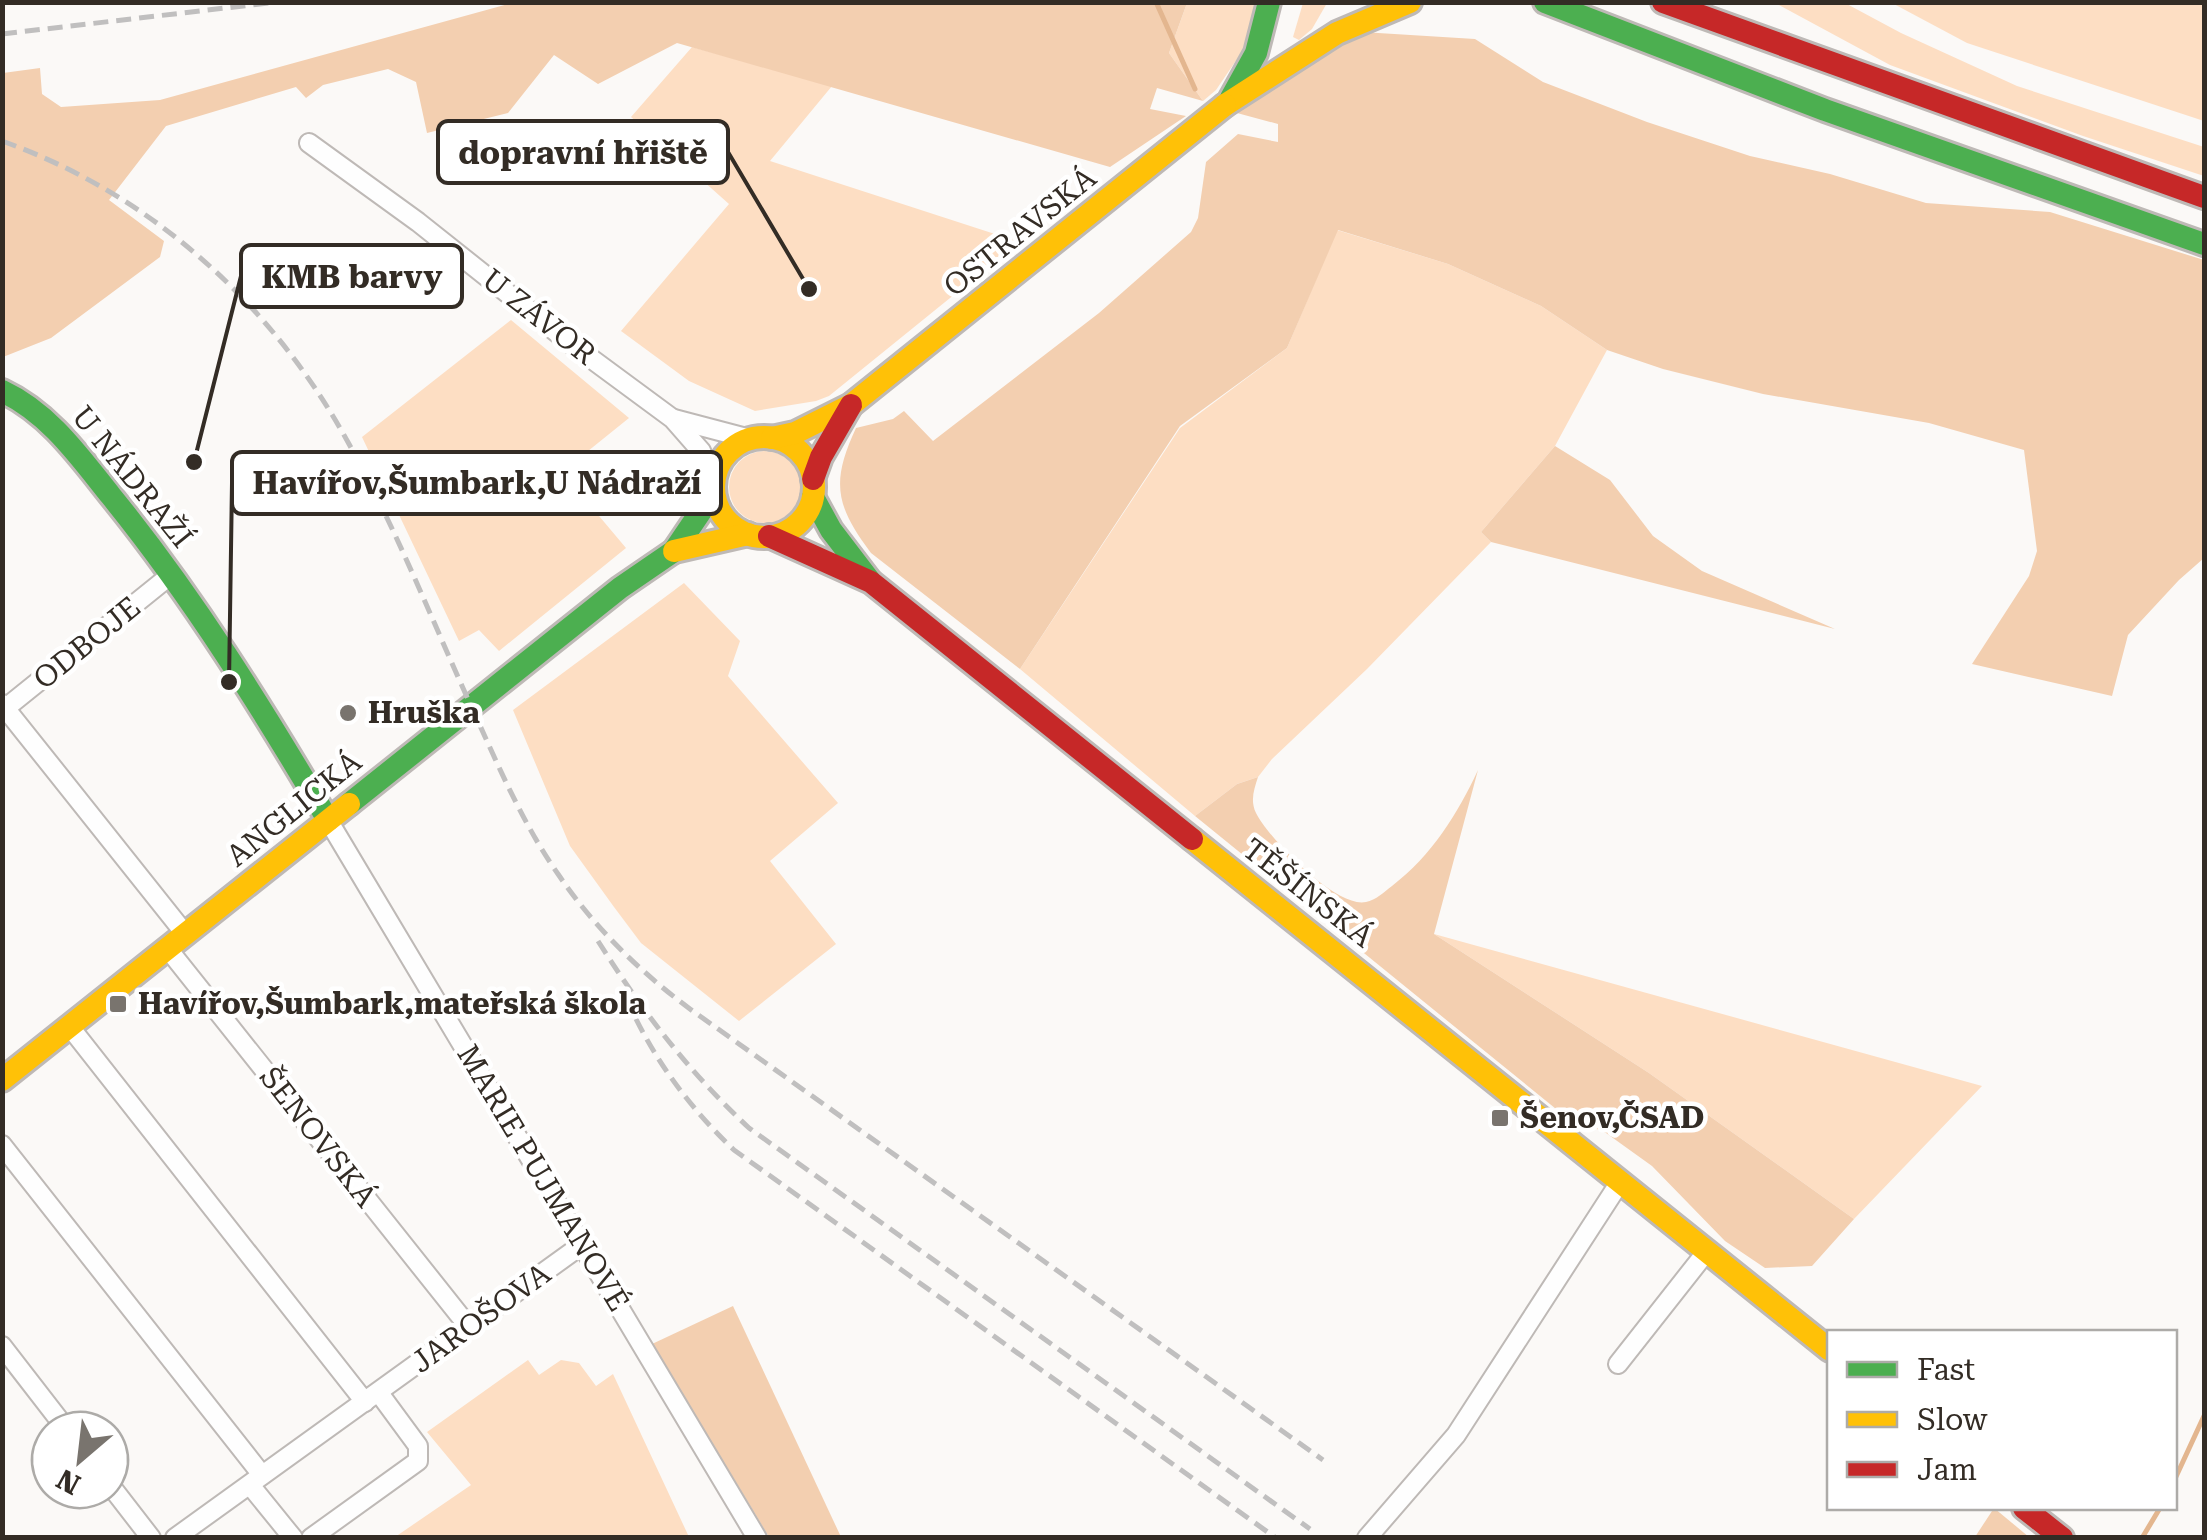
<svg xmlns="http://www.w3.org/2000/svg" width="2207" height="1540" font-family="'Roboto Serif',serif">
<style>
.green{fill:#fddec3}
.forest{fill:#f3cfb0}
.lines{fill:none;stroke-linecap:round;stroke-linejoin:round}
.stream{stroke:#e3b68f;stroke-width:5}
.street-casing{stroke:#beb9b6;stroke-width:22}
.fast-casing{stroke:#beb9b6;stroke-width:28}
.slow-casing{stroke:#beb9b6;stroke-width:28}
.jam-casing{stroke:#beb9b6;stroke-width:28}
.street{stroke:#fefefe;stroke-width:18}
.fast{stroke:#4caf50;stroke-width:22}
.slow{stroke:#ffc107;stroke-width:22}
.jam{stroke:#c62828;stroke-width:22}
.rail{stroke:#c0bfbf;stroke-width:5;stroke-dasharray:15 8;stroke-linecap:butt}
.poi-dot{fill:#79746e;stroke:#fff;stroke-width:4}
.labels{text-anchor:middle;stroke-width:9;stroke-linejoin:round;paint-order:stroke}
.street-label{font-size:30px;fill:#332c25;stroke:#fff}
.poi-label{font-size:30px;font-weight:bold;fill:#332c25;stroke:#fff;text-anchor:start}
.leader{fill:none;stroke:#332c25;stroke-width:4}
.callout-dot{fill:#332c25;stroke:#fff;stroke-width:4}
.callout{fill:#fff;stroke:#332c25;stroke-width:4}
.callout-label{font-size:32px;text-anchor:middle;font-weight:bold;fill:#332c25}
</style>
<rect width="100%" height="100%" fill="#fbf9f7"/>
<!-- green -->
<g class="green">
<path d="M 1187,3 L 1257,3 L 1252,37 L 1216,90 L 1203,101 L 1169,53 Z"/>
<path d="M 1303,3 L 1327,3 L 1312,29 L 1299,40 L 1293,37 Z"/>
<path d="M 1775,3 L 1845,3 L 1901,33 L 2017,86 L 2204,147 L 2204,176 L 2083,136 L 1890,65 Z"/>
<path d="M 1892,3 L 2204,3 L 2204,121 L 1967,43 Z"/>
<path d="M 692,47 L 832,86 L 770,161 L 1001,236 L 1007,233 L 1014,241 L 1013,247 L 829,396 L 816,401 L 755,411 L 689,381 L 621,331 L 729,204 L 631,117 Z"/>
<path d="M 1337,230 L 1448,264 L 1541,306 L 1607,350 L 1555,446 L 1481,532 L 1491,542 L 1367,669 L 1272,759 L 1258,777 L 1237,784 L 1195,816 L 1020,669 L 1180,428 L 1287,348 Z"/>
<path d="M 511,320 L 629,418 L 562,472 L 626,548 L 499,651 L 479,630 L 459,641 L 362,437 Z"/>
<circle cx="765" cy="487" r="36"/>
<path d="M 684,583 L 740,641 L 728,676 L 838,803 L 770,861 L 836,944 L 739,1021 L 641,943 L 614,907 L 570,846 L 513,710 Z"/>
<path d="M 1434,934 L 1982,1086 L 1854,1219 L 1649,1073 Z"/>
<path d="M 528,1360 L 539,1375 L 561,1360 L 579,1363 L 596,1386 L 613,1374 L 689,1537 L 395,1537 L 471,1485 L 427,1432 Z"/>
</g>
<!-- forest -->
<g class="forest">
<path d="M 515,2 L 1187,3 L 1169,53 L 1203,101 L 1157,88 L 1150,109 L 1186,116 L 1110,167 L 677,43 L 598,84 L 554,55 L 508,113 L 427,133 L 416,82 L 388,69 L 323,85 L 306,98 L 296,87 L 166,126 L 109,200 L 164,241 L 160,257 L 51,338 L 3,357 L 3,73 L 40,68 L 42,94 L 61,107 L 160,100 Z"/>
<path d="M 1362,32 L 1475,39 L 1543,82 L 1647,122 L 1750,156 L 1830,174 L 1926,203 L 2050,212 L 2204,260 L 2204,558 L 2179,580 L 2128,635 L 2112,696 L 1972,664 L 2029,576 L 2037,551 L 2024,450 L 1929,423 L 1763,394 L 1663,369 L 1607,350 L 1541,306 L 1448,264 L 1338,230 L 1287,348 L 1180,426 L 1020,669 L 871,553 C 835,505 831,482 856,428 L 893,419 L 904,411 L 933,441 L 1099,313 L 1191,232 L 1198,218 L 1206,162 L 1238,134 L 1278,142 L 1278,124 L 1237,113 Z"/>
<path d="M 1555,446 L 1610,480 L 1653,536 L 1702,571 L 1835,629 L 1491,542 L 1481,532 Z"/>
<path d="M 1478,770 L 1434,934 L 1649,1073 L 1854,1219 L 1812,1266 L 1765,1268 L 1725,1241 L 1652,1166 L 1606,1133 L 1561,1113 L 1195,816 L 1237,784 L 1258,777 C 1254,789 1250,801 1256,813 C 1269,839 1337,909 1366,902 C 1376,900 1384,892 1392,886 C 1432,855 1457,815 1478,770 Z"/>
<path d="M 733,1306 L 841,1537 L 769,1537 L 652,1344 Z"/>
<path d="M 1994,1508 L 2029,1537 L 1975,1537 Z"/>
</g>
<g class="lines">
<!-- stream -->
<g class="stream">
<path d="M 1156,2 L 1195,89"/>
<path d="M 2174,1481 L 2204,1416"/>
<path d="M 2142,1538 L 2160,1508"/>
</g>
<!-- street casing -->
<g class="street-casing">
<g id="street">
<path d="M 309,143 L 418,222 L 570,343 L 673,419 L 701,451 L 714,480"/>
<path d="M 674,419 L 750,439"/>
<path d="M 2,704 L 186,935"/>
<path d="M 2,711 L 172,574"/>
<path d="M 328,820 L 757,1538"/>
<path d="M 168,949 L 468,1326"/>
<path d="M 70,1027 L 365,1402"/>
<path d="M 2,1145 L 262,1475"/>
<path d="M 2,1346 L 67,1430"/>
<path d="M 1618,1364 L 1707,1251"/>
<path d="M 110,1485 L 151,1538"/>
<path d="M 250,1485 L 293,1538"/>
<path d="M 175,1538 L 583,1244"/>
<path d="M 311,1538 L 418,1461 L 418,1446 L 379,1393"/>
<path d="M 1367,1538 L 1456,1435 L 1620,1182"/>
</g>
</g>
<!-- fast casing -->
<g class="fast-casing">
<g id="fast">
<path d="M 1545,2 L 1825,110 L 2204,244"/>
<path d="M 1231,98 L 1256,53 L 1269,2"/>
<path d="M 2,391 C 49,413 79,456 111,496 C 193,597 262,708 328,820"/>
<path d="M 813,497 L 831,530 L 870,581"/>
<path d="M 349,804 L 620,588 L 674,551 L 714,492"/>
</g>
</g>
<!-- slow casing -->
<g class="slow-casing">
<g id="slow">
<path d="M 1225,105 L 1337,33 L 1410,2"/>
<circle cx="764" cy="487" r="50"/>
<path d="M 772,438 L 795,433 L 851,405 L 1225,105"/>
<path d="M 674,551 L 748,534"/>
<path d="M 1192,839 L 1830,1350"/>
<path d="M 2,1080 L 349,804"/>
</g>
</g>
<!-- jam casing -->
<g class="jam-casing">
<g id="jam">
<path d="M 1663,2 L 2204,197"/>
<path d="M 813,479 L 821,457 L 851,405"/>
<path d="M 769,536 L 871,582 L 1192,839"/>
<path d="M 2024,1508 L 2062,1538"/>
</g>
</g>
<!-- street -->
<use href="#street" class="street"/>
<!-- fast -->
<use href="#fast" class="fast"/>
<!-- slow -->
<use href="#slow" class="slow"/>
<!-- jam -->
<use href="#jam" class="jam"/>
<!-- rail -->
<g class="rail">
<path d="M 2,34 L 277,2"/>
<path d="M 2,141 C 153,195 273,305 349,444 C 398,532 435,628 477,719 C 501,772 525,827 558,874 C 594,927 639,971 690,1009 L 1323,1460"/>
<path d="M 598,941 C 642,1011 689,1072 749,1128 L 1310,1529"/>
<path d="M 636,1019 C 661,1069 694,1112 734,1150 L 1276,1538"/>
</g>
</g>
<!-- markers -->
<g class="poi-dot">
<circle cx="348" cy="713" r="10"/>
<rect x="108" y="994" width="20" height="20" rx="5"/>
<rect x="1490" y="1108" width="20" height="20" rx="5"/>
</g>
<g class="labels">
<!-- street labels -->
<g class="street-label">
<text transform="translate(1020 232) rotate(-39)" y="10">OSTRAVSKÁ</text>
<text transform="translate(539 317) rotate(38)" y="10">U ZÁVOR</text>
<text transform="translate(132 477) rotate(51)" y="10">U NÁDRAŽÍ</text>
<text transform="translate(87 643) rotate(-39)" y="10">ODBOJE</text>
<text transform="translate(294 809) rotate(-39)" y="10">ANGLICKÁ</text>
<text transform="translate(1308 893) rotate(38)" y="10">TĚŠÍNSKÁ</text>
<text transform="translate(318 1137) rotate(52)" y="10">ŠENOVSKÁ</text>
<text transform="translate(543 1178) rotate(59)" y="10">MARIE PUJMANOVÉ</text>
<text transform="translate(481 1318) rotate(-36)" y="10">JAROŠOVA</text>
</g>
<!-- poi labels -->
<g class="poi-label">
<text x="368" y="723">Hruška</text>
<text x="138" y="1014">Havířov,Šumbark,mateřská škola</text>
<text x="1520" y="1128">Šenov,ČSAD</text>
</g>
</g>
<!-- callouts -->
<path class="leader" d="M809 289L728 152M194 462L241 276M229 682L232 483"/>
<g class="callout-dot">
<circle cx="809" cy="289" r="10"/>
<circle cx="194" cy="462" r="10"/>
<circle cx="229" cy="682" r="10"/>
</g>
<g class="callout">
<rect x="438" y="121" width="290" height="62" rx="10"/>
<rect x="241" y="245" width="221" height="62" rx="10"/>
<rect x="232" y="452" width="489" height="62" rx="10"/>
</g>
<g class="callout-label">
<text x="583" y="164">dopravní hřiště</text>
<text x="352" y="288">KMB barvy</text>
<text x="477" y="494">Havířov,Šumbark,U Nádraží</text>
</g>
<!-- border -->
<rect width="2207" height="1540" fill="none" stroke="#332c25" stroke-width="10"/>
<!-- legend -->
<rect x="1827" y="1330" width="350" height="180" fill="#ffffff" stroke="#adaba8" stroke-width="2.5"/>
<rect x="1847" y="1362" width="50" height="15" fill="#4caf50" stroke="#adaba8" stroke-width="2.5"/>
<text x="1917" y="1380" font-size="30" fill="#332c25">Fast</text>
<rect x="1847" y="1412" width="50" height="15" fill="#ffc107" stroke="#adaba8" stroke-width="2.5"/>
<text x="1917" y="1430" font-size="30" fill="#332c25">Slow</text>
<rect x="1847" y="1462" width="50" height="15" fill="#c62828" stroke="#adaba8" stroke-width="2.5"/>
<text x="1917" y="1480" font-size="30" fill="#332c25">Jam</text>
<!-- north arrow -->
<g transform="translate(80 1460) rotate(208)"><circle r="48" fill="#ffffff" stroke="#adaba8" stroke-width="2.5"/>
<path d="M0-8L18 38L0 25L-18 38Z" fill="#79746e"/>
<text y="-15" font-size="28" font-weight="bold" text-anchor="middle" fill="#332c25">N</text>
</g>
</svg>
